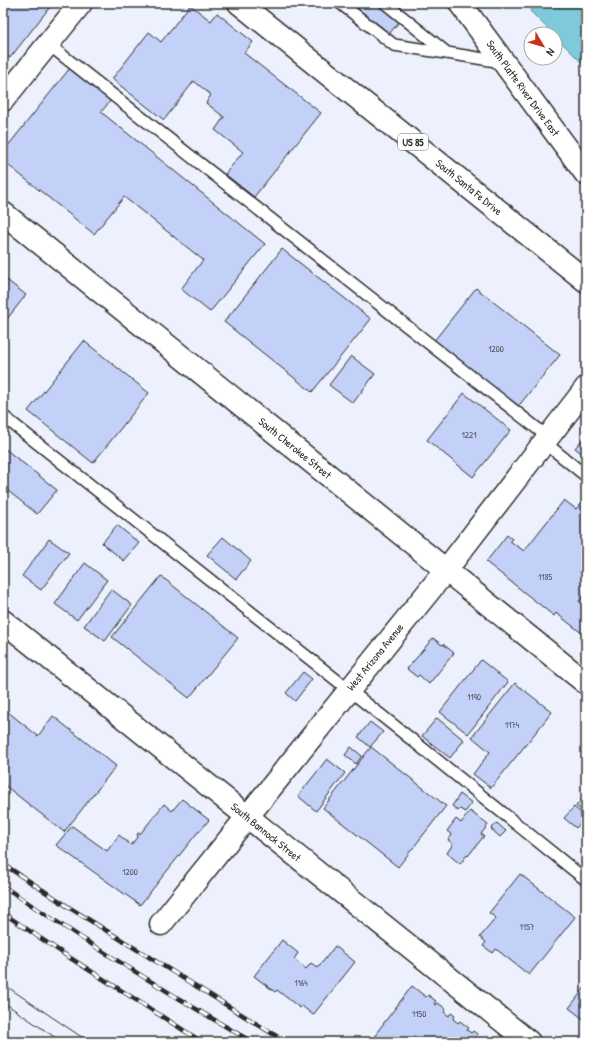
<svg xmlns="http://www.w3.org/2000/svg" width="589" height="1045" font-family="'Patrick Hand',sans-serif">
<style>
.water{fill:#7ecadc;stroke:#5d8a95}
.building{fill:#c3d1f8;stroke:#2b2b2b}
.lines{fill:none;stroke-linecap:round;stroke-linejoin:round}
.lane-casing{stroke:#2b2b2b;stroke-width:14}
.street-casing{stroke:#2b2b2b;stroke-width:25}
.highway-casing{stroke:#2b2b2b;stroke-width:25}
.lane{stroke:#fff;stroke-width:11}
.street{stroke:#fff;stroke-width:22}
.highway{stroke:#fff;stroke-width:22}
.tram{stroke:#2b2b2b;stroke-width:1}
.rail-casing{stroke:#2b2b2b;stroke-width:4.5}
.rail{stroke:#fff;stroke-width:3;stroke-dasharray:9;stroke-linecap:butt}
.labels{text-anchor:middle;stroke-width:3;stroke-linejoin:round;paint-order:stroke}
.number-label{font-size:9px;fill:#51545e}
.shield{fill:#fff;stroke:#6b6b6b;stroke-width:1}
.shield-label{font-size:10px;font-weight:bold;fill:#2b2b2b}
.street-label{font-size:11px;fill:#2b2b2b;stroke:#fff}
</style>
<rect width="100%" height="100%" fill="#edf1fd"/>
<filter id="ink" filterUnits="userSpaceOnUse"><feTurbulence type="fractalNoise" baseFrequency=".025" numOctaves="2"/><feDisplacementMap in="SourceGraphic" scale="8" xChannelSelector="R" yChannelSelector="G"/><feConvolveMatrix kernelMatrix="1 2 1 2 8 2 1 2 1" color-interpolation-filters="sRGB"/></filter>
<g filter="url(#ink)">
<!-- water -->
<path class="water" d="M 532,3 L 586,3 L 586,67 L 555,36 L 555,34 L 553,34 L 530,11 Z"/>
<!-- building -->
<g class="building">
<path d="M 3,3 L 53,3 L 10,58 L 3,53 Z"/>
<path d="M 362,3 L 376,3 L 398,19 L 397,20 L 399,22 L 389,34 L 387,32 L 386,33 L 382,30 L 383,28 L 358,9 Z"/>
<path d="M 190,5 L 211,21 L 217,13 L 253,42 L 244,53 L 321,113 L 254,197 L 225,174 L 243,152 L 215,130 L 224,117 L 206,103 L 211,95 L 194,81 L 164,120 L 112,79 L 149,32 L 161,42 Z"/>
<path d="M 70,68 L 111,100 L 101,112 L 265,244 L 210,312 L 181,289 L 203,260 L 124,197 L 94,234 L 3,161 L 3,152 Z"/>
<path d="M 282,249 L 371,319 L 312,392 L 224,322 Z"/>
<path d="M 3,277 L 26,295 L 3,324 Z"/>
<path d="M 476,288 L 560,355 L 516,409 L 433,342 Z"/>
<path d="M 84,341 L 149,393 L 93,463 L 28,411 Z"/>
<path d="M 351,356 L 375,374 L 353,403 L 329,385 Z"/>
<path d="M 464,393 L 511,430 L 473,477 L 427,440 Z"/>
<path d="M 586,435 L 586,457 L 575,448 Z"/>
<path d="M 4,448 L 57,490 L 37,514 L 3,487 L 3,449 Z"/>
<path d="M 585,498 L 586,592 L 579,601 L 586,607 L 586,643 L 580,639 L 583,634 L 556,613 L 554,616 L 486,562 L 507,535 L 512,539 L 510,541 L 524,551 L 564,500 L 576,509 Z"/>
<path d="M 117,525 L 139,543 L 124,561 L 102,543 Z"/>
<path d="M 223,537 L 251,561 L 236,579 L 207,555 Z"/>
<path d="M 49,539 L 69,553 L 41,590 L 22,576 Z"/>
<path d="M 85,563 L 107,580 L 77,620 L 55,604 Z"/>
<path d="M 161,576 L 238,638 L 189,698 L 112,637 Z"/>
<path d="M 111,589 L 132,605 L 105,641 L 84,626 Z"/>
<path d="M 433,638 L 442,645 L 443,644 L 454,653 L 429,684 L 419,675 L 417,677 L 407,669 Z"/>
<path d="M 481,660 L 508,682 L 468,734 L 440,712 Z"/>
<path d="M 303,672 L 312,679 L 295,701 L 286,693 Z"/>
<path d="M 515,683 L 552,712 L 491,788 L 473,774 L 490,752 L 472,737 Z"/>
<path d="M 3,708 L 38,736 L 53,716 L 116,766 L 64,832 L 3,784 Z"/>
<path d="M 437,718 L 464,740 L 450,758 L 422,736 Z"/>
<path d="M 370,722 L 383,732 L 370,747 L 358,737 Z"/>
<path d="M 351,747 L 362,756 L 356,764 L 345,755 Z"/>
<path d="M 371,747 L 446,806 L 398,867 L 323,808 Z"/>
<path d="M 327,759 L 345,773 L 316,811 L 298,796 Z"/>
<path d="M 460,794 L 472,803 L 465,812 L 460,809 L 458,811 L 452,806 Z"/>
<path d="M 583,798 L 586,801 L 586,814 L 576,806 Z"/>
<path d="M 182,799 L 209,820 L 199,832 L 198,832 L 140,905 L 56,845 L 72,826 L 107,851 L 119,835 L 131,845 L 138,836 L 137,835 L 138,833 L 140,834 L 164,804 L 172,811 Z"/>
<path d="M 574,807 L 586,817 L 576,828 L 564,818 Z"/>
<path d="M 470,811 L 488,825 L 481,834 L 484,836 L 468,856 L 467,855 L 460,864 L 447,853 L 453,844 L 448,840 L 452,835 L 447,831 L 456,819 L 461,823 Z"/>
<path d="M 497,823 L 506,831 L 500,837 L 491,829 Z"/>
<path d="M 520,874 L 575,917 L 529,975 L 496,949 L 493,953 L 483,946 L 486,942 L 480,937 L 496,918 L 489,913 Z"/>
<path d="M 282,940 L 298,953 L 294,959 L 306,969 L 311,963 L 318,968 L 335,946 L 355,962 L 313,1015 L 302,1006 L 300,1008 L 277,990 L 275,992 L 254,976 Z"/>
<path d="M 412,986 L 426,997 L 428,995 L 436,1001 L 434,1004 L 436,1005 L 438,1003 L 446,1009 L 444,1012 L 449,1016 L 451,1013 L 455,1016 L 453,1019 L 458,1023 L 460,1021 L 469,1028 L 467,1030 L 471,1033 L 473,1031 L 477,1034 L 476,1037 L 482,1042 L 387,1042 L 386,1041 L 383,1042 L 375,1037 L 378,1033 L 377,1032 Z"/>
<path d="M 586,986 L 586,1021 L 569,1008 Z"/>
</g>
<g class="lines">
<!-- lane casing -->
<g class="lane-casing">
<g id="lane">
<path d="M 340,3 L 394,45 L 446,53"/>
<path d="M 385,3 L 447,53 L 502,62"/>
<path d="M 48,44 L 548,437"/>
<path d="M 3,416 L 411,739 L 586,880"/>
<path d="M 544,442 L 586,476"/>
</g>
</g>
<!-- street casing -->
<g class="street-casing">
<g id="street">
<path d="M 460,3 L 586,174"/>
<path d="M 3,100 L 81,3"/>
<path d="M 3,213 L 586,683"/>
<path d="M 3,621 L 529,1042"/>
<path d="M 161,924 L 446,570 L 586,388"/>
</g>
</g>
<!-- highway casing -->
<g class="highway-casing">
<path id="highway" d="M 239,3 L 586,281"/>
</g>
<!-- lane -->
<use href="#lane" class="lane"/>
<!-- street -->
<use href="#street" class="street"/>
<!-- highway -->
<use href="#highway" class="highway"/>
<!-- tram -->
<g class="tram">
<path d="M 3,984 L 89,1042"/>
<path d="M 3,1002 L 62,1042"/>
</g>
<!-- rail casing -->
<g class="rail-casing">
<g id="rail">
<path d="M 3,864 L 70,908 L 286,1042"/>
<path d="M 3,886 C 84,941 168,993 252,1042"/>
<path d="M 3,913 L 64,954 L 202,1042"/>
</g>
</g>
<!-- rail -->
<use href="#rail" class="rail"/>
</g>
</g>
<g class="labels">
<!-- number labels -->
<g class="number-label">
<text x="496" y="352">1200</text>
<text x="469" y="438">1221</text>
<text x="545" y="580">1185</text>
<text x="474" y="700">1190</text>
<text x="512" y="728">1174</text>
<text x="130" y="875">1200</text>
<text x="527" y="930">1157</text>
<text x="301" y="986">1164</text>
<text x="419" y="1017">1150</text>
</g>
<!-- shield labels -->
<rect class="shield" x="398" y="134" width="30" height="16" rx="3"/>
<g class="shield-label">
<text x="413" y="146">US 85</text>
</g>
<!-- street labels -->
<g class="street-label">
<text transform="translate(523 88) rotate(54)" y="4">South Platte River Drive East</text>
<text transform="translate(469 187) rotate(39)" y="4">South Santa Fe Drive</text>
<text transform="translate(295 448) rotate(39)" y="4">South Cherokee Street</text>
<text transform="translate(375 657) rotate(-51)" y="4">West Arizona Avenue</text>
<text transform="translate(266 832) rotate(39)" y="4">South Bannock Street</text>
</g>
</g>
<!-- margin -->
<rect width="589" height="1045" fill="none" stroke="#fff" stroke-width="16"/>
<rect x="8" y="8" width="573" height="1029" fill="none" stroke="#2b2b2b" stroke-width="1.5" filter="url(#ink)"/>
<!-- north arrow -->
<g transform="translate(543 46) rotate(128)"><circle r="19" fill="#ffffff" stroke="#aaaaaa"/>
<path d="M0-3L7 15L0 10L-7 15Z" fill="#c8321e"/>
<text y="-6" font-size="11" font-weight="bold" text-anchor="middle" fill="#2b2b2b">N</text>
</g>
</svg>
